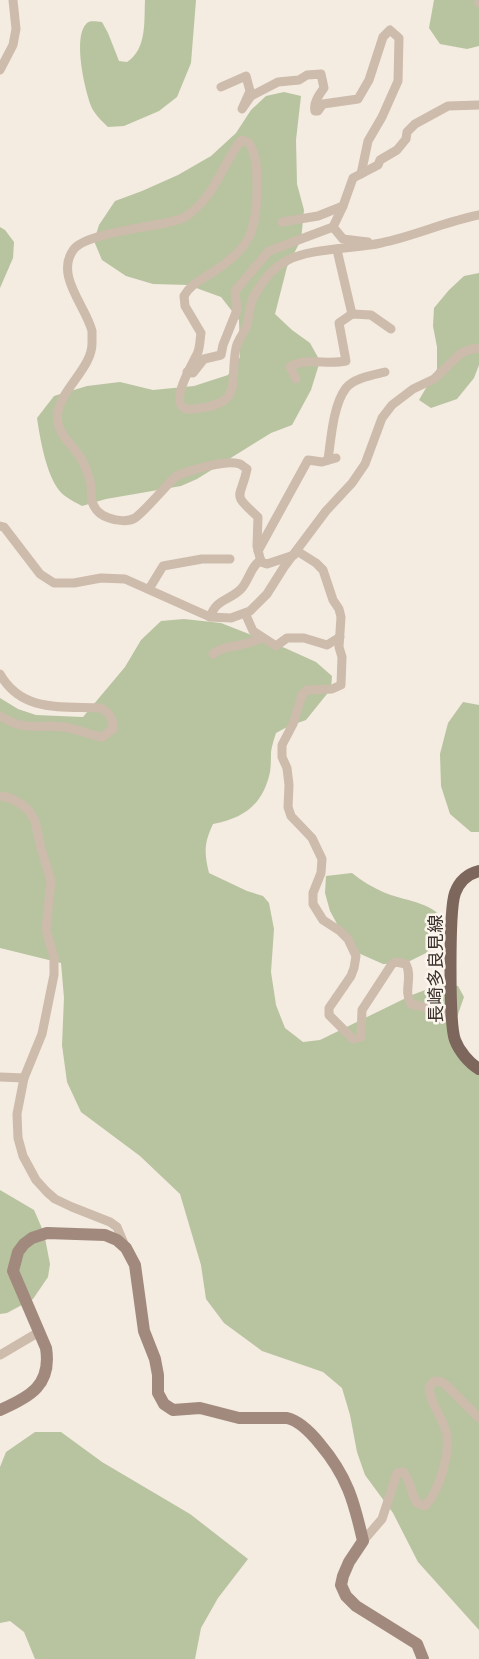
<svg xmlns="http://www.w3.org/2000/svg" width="479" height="1659" font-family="Montserrat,'Noto Sans JP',sans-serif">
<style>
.green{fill:#b8c4a0}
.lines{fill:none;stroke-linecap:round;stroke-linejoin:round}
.street{stroke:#cdbbac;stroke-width:9}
.secondary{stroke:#a18a7d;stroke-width:12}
.primary{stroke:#7d675c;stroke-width:12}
.labels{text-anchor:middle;stroke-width:5;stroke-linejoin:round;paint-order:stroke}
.street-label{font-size:18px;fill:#3b302b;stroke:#fbf5ee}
</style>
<rect width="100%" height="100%" fill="#f4ebe1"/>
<!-- green -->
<g class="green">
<path d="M 145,0 L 196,0 L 191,63 L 177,97 L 159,111 L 124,126 L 108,127 C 101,120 95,115 91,106 C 85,90 72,36 87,23 C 91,20 97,22 102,22 L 108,33 L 119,61 L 127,62 C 147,49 144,22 145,0 Z"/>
<path d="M 434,0 L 479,0 L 479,46 L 467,49 L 440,44 L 429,28 Z"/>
<path d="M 284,92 L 301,96 L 296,140 L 297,184 L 304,210 L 301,240 L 287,267 L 275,314 L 292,330 L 310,343 L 320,361 L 311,390 L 292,425 L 271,433 L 197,479 L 181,486 L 106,499 L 82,506 C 77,503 70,500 65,496 C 47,483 40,438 37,418 L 54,396 L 87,386 L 120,382 L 153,390 L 194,386 L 228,375 L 240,357 L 239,320 L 221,297 L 188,285 L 153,284 L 126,276 L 102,260 L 94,241 L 99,225 L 115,201 L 142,191 L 178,175 L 211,156 L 236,133 L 251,110 L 266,96 Z"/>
<path d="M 0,227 L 5,230 L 14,242 L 13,258 L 0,288 Z"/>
<path d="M 479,273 L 479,365 L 474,378 L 457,399 L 431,408 L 419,400 L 437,369 L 437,347 L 433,326 L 434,308 L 449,290 L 464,276 Z"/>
<path d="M 184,619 L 221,623 L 285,648 L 316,662 L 332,676 L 331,689 L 306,720 L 289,726 L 276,733 C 274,739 272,745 271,752 C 271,758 271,765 270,772 C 263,804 245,818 213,824 C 204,843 204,853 209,873 L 247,891 L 263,896 L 269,903 L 274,929 L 271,972 L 276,1005 L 285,1028 L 303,1042 L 320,1040 L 412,995 L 441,984 L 458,986 L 464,997 L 456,1020 L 454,1046 L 479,1062 L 479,1630 L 418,1562 L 393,1513 L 365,1475 L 357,1452 L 350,1415 L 342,1388 L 323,1372 L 262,1351 L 224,1323 L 206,1299 L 201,1265 L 180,1194 L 140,1156 L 81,1112 L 67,1082 L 62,1045 L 64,998 L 61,963 L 0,948 L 0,698 L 18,709 L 36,715 L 83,717 L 125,667 L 141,640 L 161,621 Z"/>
<path d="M 463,702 L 479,705 L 479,832 L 471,832 L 450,814 L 441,786 L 440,754 L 448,723 Z"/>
<path d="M 352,873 C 362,881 372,887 383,892 C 403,901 431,901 444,920 L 442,935 L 426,953 L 406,963 L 383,964 L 356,952 L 343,935 L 330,911 L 325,893 L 326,876 Z"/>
<path d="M 0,1190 L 34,1210 L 44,1233 L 50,1264 L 48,1277 L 33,1299 L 7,1313 L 0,1314 Z"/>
<path d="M 35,1432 L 61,1432 L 102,1462 L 190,1514 L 248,1559 L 218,1598 L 201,1628 L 195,1659 L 35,1659 L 24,1632 L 10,1621 L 0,1623 L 0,1467 L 6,1452 Z"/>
</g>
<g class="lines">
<!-- street -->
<g class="street">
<path d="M 479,0 L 479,3"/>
<path d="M 0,70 L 13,45 L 16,29 L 13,0"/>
<path d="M 221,87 L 246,76 L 250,91 L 242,109 L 251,96 L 278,82 L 299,80 L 307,75 L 321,74 L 324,88 C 319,95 313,103 315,111 L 318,111 L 323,104 L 358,99 L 369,80 L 383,37 L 390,30 L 399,38 L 398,81 L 382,117 L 368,141 L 361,174"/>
<path d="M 282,222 L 318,216 L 343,206"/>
<path d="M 368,242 L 343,239 L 333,227 L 343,206 L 353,178 L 378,165 L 380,160 L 397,150 L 406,139 L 407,132 L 415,124 L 448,106 L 479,105"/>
<path d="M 337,250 L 352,314"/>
<path d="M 187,372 L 193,373 L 204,359 L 221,355 L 223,345 L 237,310 L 235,291 L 269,251 L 333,227"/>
<path d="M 296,379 L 290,367 C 305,357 327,365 346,361 L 339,323 L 352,314 L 371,315 L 391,329"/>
<path d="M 328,460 C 331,439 333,405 346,388 C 354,378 373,375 385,372"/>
<path d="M 0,526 L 4,527 L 40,574 L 54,583 L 74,583 L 101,578 L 125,579 L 210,617 L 231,618 L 250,611 L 267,594 L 284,567 L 326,511 L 352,483 L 365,464 L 382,418 L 392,405 L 413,389 L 434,379 L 461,353 L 475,348 L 479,349"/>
<path d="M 258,551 L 308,460 L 322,462 L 336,458"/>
<path d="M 297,551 L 316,563 L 323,570 L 333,600 L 339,609 L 341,617 L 339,647 L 342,657 L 341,685 L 332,689 L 307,690 L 302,695 L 293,724 L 282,745 L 282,757 L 287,768 L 289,785 L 288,807 L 291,816 L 312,838 L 322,859 L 321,873 L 313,893 L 313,904 L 323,920 L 340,931 L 348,939 L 356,956 L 354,968 L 351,976 L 329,1008 L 329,1015 L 353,1039 L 361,1037 L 362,1010 L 392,964 L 396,962 L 406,964 C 413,978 403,990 411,1004 L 441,1011 L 451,1010"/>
<path d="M 294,555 L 267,564 L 261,562 L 257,546 L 258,517 C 230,492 241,499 247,469 C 244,467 242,465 240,464 C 227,459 186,471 175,477 C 165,487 145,511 135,518 C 128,522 117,521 109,518 C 102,516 96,511 93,504 C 90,498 92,492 91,485 C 89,477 86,468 82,460 C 73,444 54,433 58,412 C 62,388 93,367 92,342 C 92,338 92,334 92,331 C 86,306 54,275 74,249 C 85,235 141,228 160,224 C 168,222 178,221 185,217 C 217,195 219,169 240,142 L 242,140 L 249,143 C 258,158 257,174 257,192 C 256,233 249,249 213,272 C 202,279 191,284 184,296 L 185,306 L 201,333 C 200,339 200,346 198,352 C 194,362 161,413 194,409 C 245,404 229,384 236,348 C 237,341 243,334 246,328 C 249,319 249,308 253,298 C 256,292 261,285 265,279 C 270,272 280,264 288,260 C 311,248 355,249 381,243 C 415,236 444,222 479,215"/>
<path d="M 149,589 L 163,566 L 202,559 L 230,559"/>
<path d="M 245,613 L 253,631 L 276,646 L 287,638 L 304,638 L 327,645 L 340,637"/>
<path d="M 210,617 C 217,598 229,601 241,589 C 249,580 251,566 261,560"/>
<path d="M 213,654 C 227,643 245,648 261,638"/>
<path d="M 0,674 C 22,713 62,706 101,708 C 110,713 113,719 113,729 L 102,737 C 90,735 77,729 64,727 C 39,724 25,732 0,716"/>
<path d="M 0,796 L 10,798 L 21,804 L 29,811 L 35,821 L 41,848 L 51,881 L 46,930 L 54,957 L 54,975 L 42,1034 L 24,1078 L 17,1114 L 18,1138 L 23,1156 L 36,1180 L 47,1192 L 55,1199 L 72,1207 L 110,1222 L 117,1227 L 125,1246"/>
<path d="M 0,1077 L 24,1078"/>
<path d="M 0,1355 L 39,1332"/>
<path d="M 363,1541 L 382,1519 L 397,1473 L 403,1472 C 412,1482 410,1492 417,1503 L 425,1506 C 439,1492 451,1452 446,1432 C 441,1414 431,1406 429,1388 L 434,1381 L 441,1382 L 446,1385 L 479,1418"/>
</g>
<!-- secondary -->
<path class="secondary" d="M 0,1410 C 30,1397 52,1385 46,1348 L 13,1271 L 18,1252 L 24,1244 L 32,1238 L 47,1233 L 105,1235 L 117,1240 L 126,1248 L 135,1265 L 144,1331 L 155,1359 L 158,1375 L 158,1393 L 164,1404 L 173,1410 L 200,1408 L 239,1418 L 287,1418 C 300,1421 312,1434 320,1444 C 347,1476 354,1501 363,1541 L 349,1562 L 343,1576 L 341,1585 L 346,1596 L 356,1606 L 417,1644 L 423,1659"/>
<!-- primary -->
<path class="primary" d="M 479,871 C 467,874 459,882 455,893 C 449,910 449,1024 455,1040 C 459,1051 469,1063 479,1069"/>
</g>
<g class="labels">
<!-- street labels -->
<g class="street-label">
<text transform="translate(436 969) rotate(-90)" y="6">長崎多良見線</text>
</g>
</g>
</svg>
